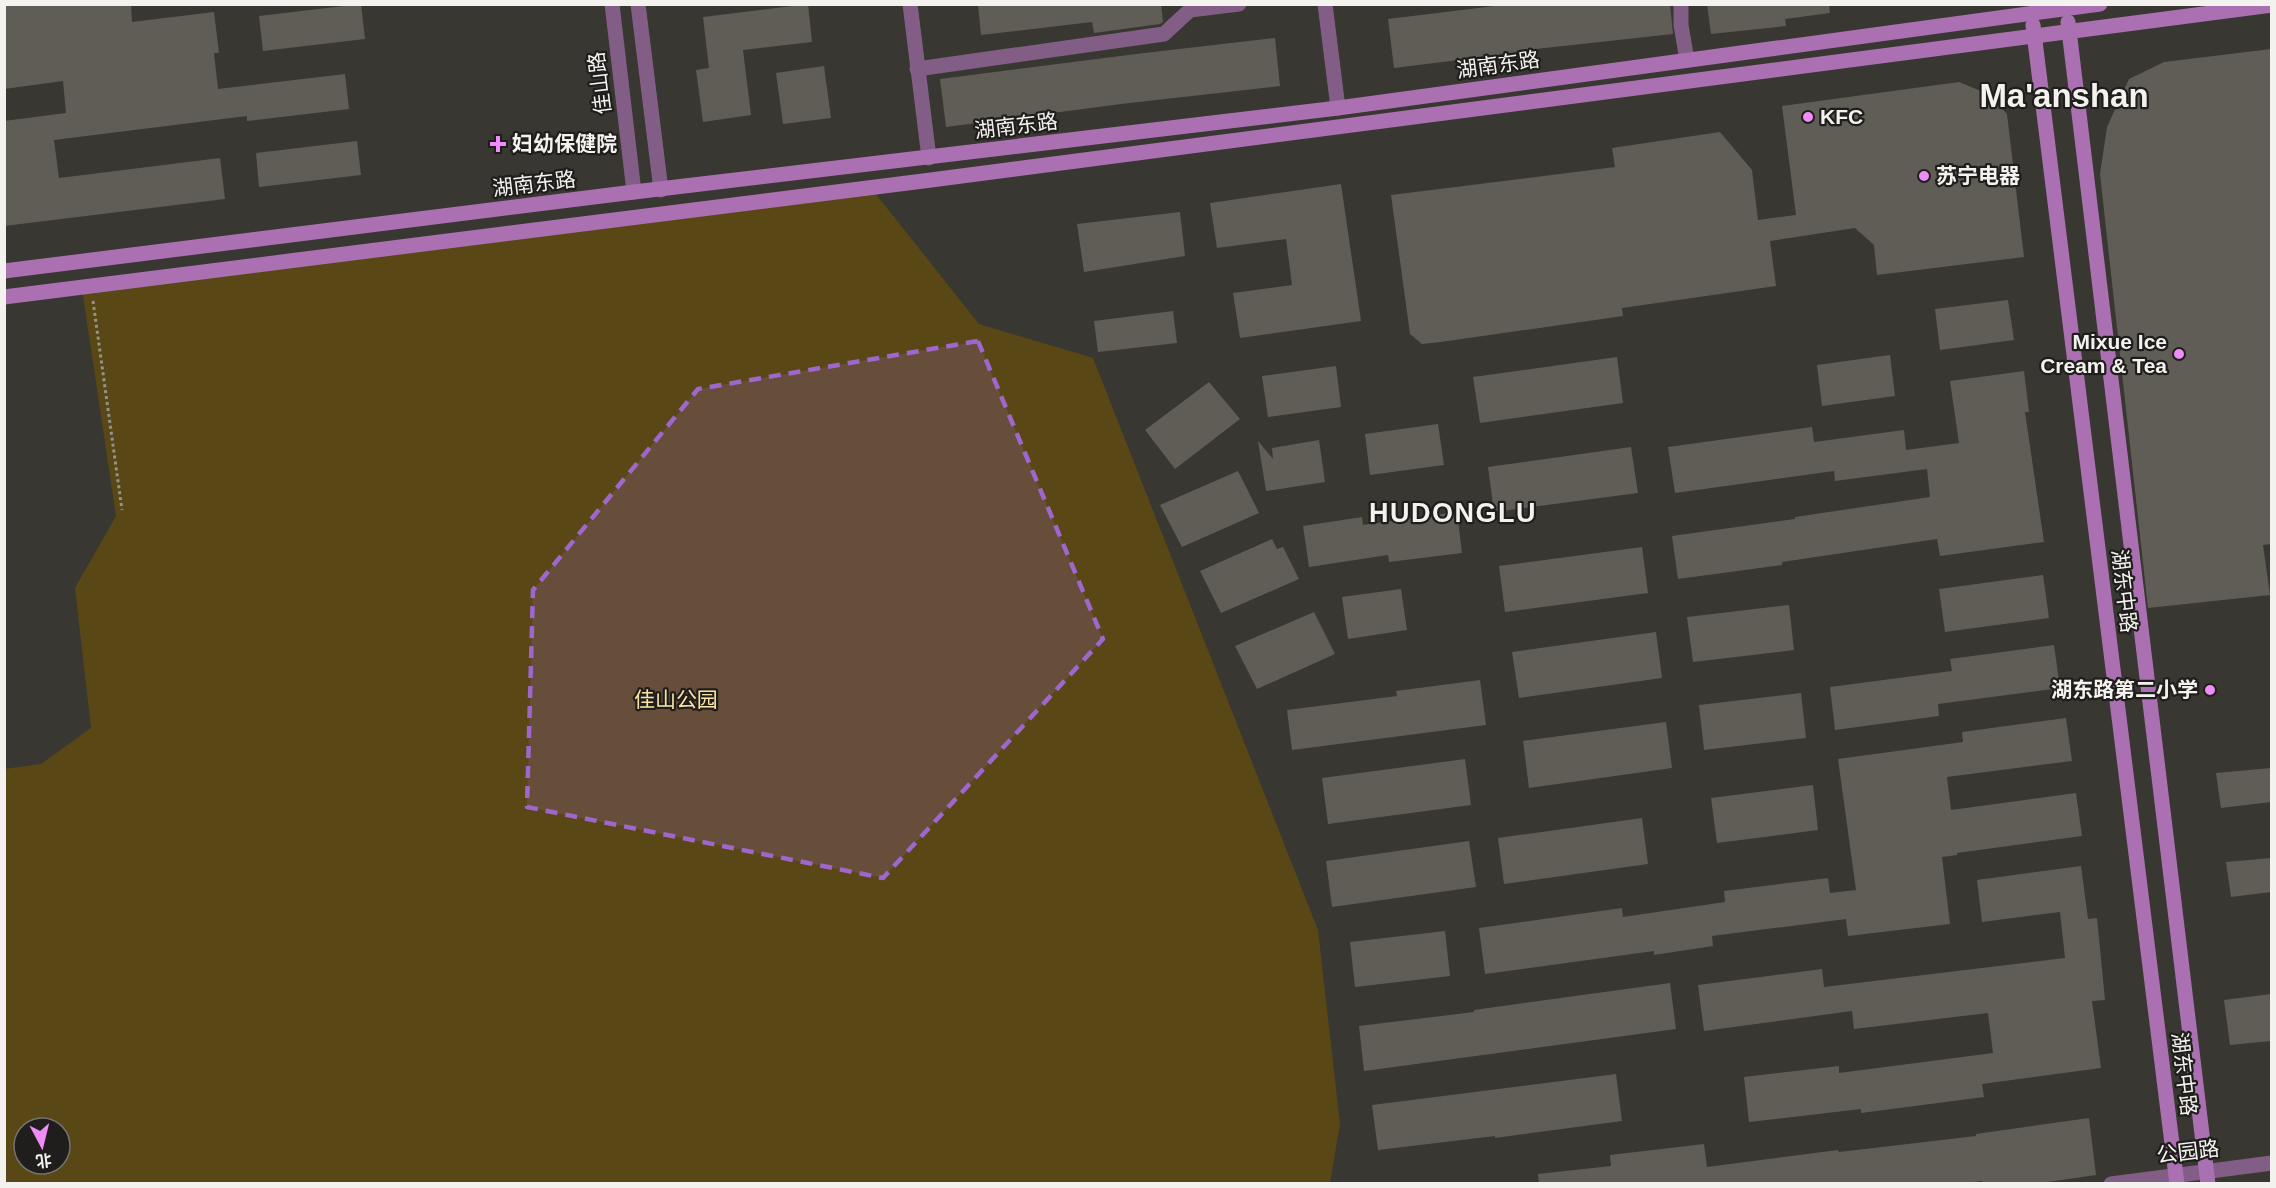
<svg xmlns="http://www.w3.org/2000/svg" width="2276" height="1188" font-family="Helvetica,'Noto Sans SC',sans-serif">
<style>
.green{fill:#594816;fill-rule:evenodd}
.building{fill:#605d57}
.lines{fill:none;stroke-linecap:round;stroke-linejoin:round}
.path{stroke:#94928d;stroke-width:3;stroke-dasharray:3 3;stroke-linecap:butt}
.minor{stroke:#825d86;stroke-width:15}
.tertiary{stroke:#825d86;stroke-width:15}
.secondary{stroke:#ab70b1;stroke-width:15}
.marked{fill:#9f67cd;fill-opacity:0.2;stroke:#9f67cd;stroke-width:4.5;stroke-dasharray:12 8;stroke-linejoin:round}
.poi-dot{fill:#ee8cf8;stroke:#1f1e1c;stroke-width:2}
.labels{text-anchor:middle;stroke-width:4.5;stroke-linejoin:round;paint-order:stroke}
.street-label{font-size:21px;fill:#f3f2ee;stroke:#1f1e1c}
.poi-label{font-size:21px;font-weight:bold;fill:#f3f2ee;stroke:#1f1e1c;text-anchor:start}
.park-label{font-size:21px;fill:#f9e2a3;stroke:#1f1e1c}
.district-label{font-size:27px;font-weight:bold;letter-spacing:1.5px;fill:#f3f2ee;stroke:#1f1e1c}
.town-label{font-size:33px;font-weight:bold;fill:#f3f2ee;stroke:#1f1e1c}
</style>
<rect width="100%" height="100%" fill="#393731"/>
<!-- green -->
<path class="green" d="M 871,188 L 979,324 L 1093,358 L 1318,930 L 1340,1124 L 1330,1183 L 5,1183 L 4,769 L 41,764 L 91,728 L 75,588 L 116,516 L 82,289 ZM 24,1128 L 60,1128 L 60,1164 L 24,1164 Z"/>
<!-- building -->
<g class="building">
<path d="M 4,4 L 131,4 L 132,22 L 214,12 L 219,53 L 214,53 L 218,89 L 345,74 L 349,109 L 247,121 L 247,116 L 54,140 L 59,178 L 220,158 L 225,199 L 4,226 L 4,121 L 66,113 L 63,81 L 4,89 Z"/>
<path d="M 361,4 L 365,39 L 263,51 L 259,16 Z"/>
<path d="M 808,4 L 812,42 L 743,50 L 751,115 L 703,122 L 696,70 L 709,68 L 703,17 Z"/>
<path d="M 978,4 L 1161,4 L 1163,22 L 1160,24 L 1094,33 L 1092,22 L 981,35 Z"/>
<path d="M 1511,4 L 1670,4 L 1673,34 L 1516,51 L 1516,53 L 1394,68 L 1388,19 Z"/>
<path d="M 1707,4 L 1829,4 L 1830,13 L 1785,19 L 1786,26 L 1711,34 Z"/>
<path d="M 1275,38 L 1280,86 L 1121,104 L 946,127 L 940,79 L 1136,54 Z"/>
<path d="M 2271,49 L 2271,544 L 2263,545 L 2270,595 L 2148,608 L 2100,174 L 2107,127 L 2129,79 L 2164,62 Z"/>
<path d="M 824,66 L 831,118 L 783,124 L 776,73 Z"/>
<path d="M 1959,82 L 1988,94 L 2007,114 L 2024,257 L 1877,275 L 1874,245 L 1855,228 L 1770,241 L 1776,286 L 1622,308 L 1623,316 L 1441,342 L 1422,344 L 1410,334 L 1391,195 L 1615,167 L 1612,148 L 1720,132 L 1752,170 L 1758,220 L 1796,215 L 1782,106 Z"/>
<path d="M 357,141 L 361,175 L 259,187 L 256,153 Z"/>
<path d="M 1341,184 L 1361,321 L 1240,338 L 1233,293 L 1292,285 L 1286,239 L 1217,248 L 1210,203 Z"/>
<path d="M 1180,212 L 1185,256 L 1084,272 L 1077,224 Z"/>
<path d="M 2008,300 L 2014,340 L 1940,350 L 1935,309 Z"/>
<path d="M 1173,311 L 1177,343 L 1098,352 L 1094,321 Z"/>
<path d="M 1890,355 L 1895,396 L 1822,406 L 1817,365 Z"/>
<path d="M 1617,357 L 1623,403 L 1480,423 L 1473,377 Z"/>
<path d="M 1336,366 L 1341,407 L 1268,417 L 1262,376 Z"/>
<path d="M 2024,371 L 2029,412 L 2025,412 L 2044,542 L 1940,556 L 1937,539 L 1782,562 L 1782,565 L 1678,579 L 1672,536 L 1795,519 L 1795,517 L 1930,497 L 1927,469 L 1835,481 L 1834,471 L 1675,493 L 1668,447 L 1812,427 L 1814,442 L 1904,430 L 1906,450 L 1959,443 L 1950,381 Z"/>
<path d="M 1209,382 L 1240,419 L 1175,469 L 1145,430 Z"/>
<path d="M 1438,424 L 1444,465 L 1370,475 L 1365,434 Z"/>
<path d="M 1319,440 L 1325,482 L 1266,491 L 1258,441 L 1273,459 L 1272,448 Z"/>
<path d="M 1631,447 L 1638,493 L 1494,512 L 1488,467 Z"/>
<path d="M 1238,471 L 1259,513 L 1182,547 L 1160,505 Z"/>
<path d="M 1457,512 L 1462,553 L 1389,562 L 1388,555 L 1309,567 L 1303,526 L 1362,517 L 1363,525 Z"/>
<path d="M 1272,539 L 1277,549 L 1283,547 L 1299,579 L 1221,613 L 1200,571 Z"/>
<path d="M 1642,547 L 1648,593 L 1505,612 L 1499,566 Z"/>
<path d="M 2043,575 L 2049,618 L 1945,632 L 1939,589 Z"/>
<path d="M 1401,589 L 1407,630 L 1348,639 L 1342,597 Z"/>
<path d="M 1789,605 L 1794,650 L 1693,662 L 1687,617 Z"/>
<path d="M 1314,612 L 1335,654 L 1257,689 L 1235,646 Z"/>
<path d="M 1656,632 L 1662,678 L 1519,698 L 1512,652 Z"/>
<path d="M 2054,645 L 2060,688 L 1938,704 L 1939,716 L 1835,730 L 1830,687 L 1952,671 L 1950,659 Z"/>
<path d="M 1480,680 L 1486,725 L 1292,750 L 1287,710 L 1397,696 L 1396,691 Z"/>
<path d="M 1801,693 L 1806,738 L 1704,750 L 1699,705 Z"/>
<path d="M 2066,718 L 2072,761 L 1947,777 L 1951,810 L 2076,793 L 2082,836 L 1957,853 L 1957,855 L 1942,857 L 1950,924 L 1848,936 L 1846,919 L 1712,936 L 1713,946 L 1654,955 L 1654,951 L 1485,974 L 1479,928 L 1622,908 L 1623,917 L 1725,902 L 1724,891 L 1828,878 L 1830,893 L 1856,890 L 1838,759 L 1963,742 L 1962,732 Z"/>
<path d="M 1666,722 L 1672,768 L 1529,788 L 1523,741 Z"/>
<path d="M 1465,759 L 1471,805 L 1328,824 L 1322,778 Z"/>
<path d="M 2271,768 L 2271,802 L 2221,808 L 2216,773 Z"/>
<path d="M 1813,785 L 1818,830 L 1717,843 L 1711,798 Z"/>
<path d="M 1642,818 L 1648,864 L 1504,884 L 1498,838 Z"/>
<path d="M 1469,841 L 1476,887 L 1332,907 L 1326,861 Z"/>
<path d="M 2271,858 L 2271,892 L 2231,897 L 2226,862 Z"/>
<path d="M 2081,866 L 2088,919 L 2097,918 L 2105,1000 L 2092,1001 L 2101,1068 L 1982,1084 L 1984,1097 L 1861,1113 L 1861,1109 L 1749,1122 L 1744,1077 L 1839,1066 L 1839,1073 L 1993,1053 L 1988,1013 L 1854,1029 L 1852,1011 L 1704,1031 L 1698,985 L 1822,969 L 1824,987 L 2065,958 L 2060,912 L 1982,922 L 1977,880 Z"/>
<path d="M 1445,931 L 1450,976 L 1355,987 L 1350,942 Z"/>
<path d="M 1670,983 L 1676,1029 L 1364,1071 L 1359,1026 L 1474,1012 L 1474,1010 Z"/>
<path d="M 2271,994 L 2271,1041 L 2230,1045 L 2224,1000 Z"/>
<path d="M 1616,1074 L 1622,1121 L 1495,1138 L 1495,1136 L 1378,1150 L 1372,1105 Z"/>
<path d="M 2089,1118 L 2096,1175 L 2034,1184 L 1982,1184 L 1982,1181 L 1958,1184 L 1539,1184 L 1538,1174 L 1611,1166 L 1610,1155 L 1704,1144 L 1707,1167 L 1838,1150 L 1839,1152 L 1976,1136 L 1976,1134 Z"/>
</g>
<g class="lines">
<!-- path -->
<path class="path" d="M 93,301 L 122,510"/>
<!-- minor -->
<g class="minor">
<path d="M 910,4 L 929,158"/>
<path d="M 1325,4 L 1338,108"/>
<path d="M 1681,4 L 1681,25 L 1687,60"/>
<path d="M 917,69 L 1164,34 L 1190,10 L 1239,4"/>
</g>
<!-- tertiary -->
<g class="tertiary">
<path d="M 612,4 L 634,192"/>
<path d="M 638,4 L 661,190"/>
<path d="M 2111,1184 L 2272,1163"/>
</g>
<!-- secondary -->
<g class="secondary">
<path d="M 2068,22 L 2208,1184"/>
<path d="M 2033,25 L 2177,1184"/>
<path d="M 4,271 L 634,192 L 1338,108 L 2100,4"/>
<path d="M 4,297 L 931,180 L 2272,5"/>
</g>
</g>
<!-- marked area -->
<path class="marked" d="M 978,341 L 1103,639 L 883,878 L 527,807 L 533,590 L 698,389 Z"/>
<!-- markers -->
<g class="poi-dot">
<circle cx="1808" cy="117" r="6"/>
<path d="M495 135h6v6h6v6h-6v6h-6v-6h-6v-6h6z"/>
<circle cx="1924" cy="176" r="6"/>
<circle cx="2179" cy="354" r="6"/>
<circle cx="2210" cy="690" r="6"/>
</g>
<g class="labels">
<!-- street labels -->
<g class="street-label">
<text transform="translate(1498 65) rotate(-8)" y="7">湖南东路</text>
<text transform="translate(600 83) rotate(-97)" y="7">佳山路</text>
<text transform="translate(1016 126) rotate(-7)" y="7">湖南东路</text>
<text transform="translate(534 184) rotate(-7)" y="7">湖南东路</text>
<text transform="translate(2124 591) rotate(83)" y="7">湖东中路</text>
<text transform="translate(2184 1074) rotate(83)" y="7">湖东中路</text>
<text transform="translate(2188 1152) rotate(-7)" y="7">公园路</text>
</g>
<!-- poi labels -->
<g class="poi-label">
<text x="1820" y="124">KFC</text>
<text x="512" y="151">妇幼保健院</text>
<text x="1936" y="183">苏宁电器</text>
<text x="2167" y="349" text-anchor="end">Mixue Ice<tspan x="2167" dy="24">Cream &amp; Tea</tspan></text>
<text x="2198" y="697" text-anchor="end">湖东路第二小学</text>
</g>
<!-- park labels -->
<g class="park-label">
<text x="676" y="707">佳山公园</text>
</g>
<!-- district labels -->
<g class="district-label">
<text x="1453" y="522">HUDONGLU</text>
</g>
<!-- town labels -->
<g class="town-label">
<text x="2064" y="107">Ma'anshan</text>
</g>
</g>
<!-- border -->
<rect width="2276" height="1188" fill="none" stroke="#f3f2ee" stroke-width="12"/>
<!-- north arrow -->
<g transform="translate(42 1146) rotate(173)"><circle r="28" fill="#1f1e1c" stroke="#747370" stroke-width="1.5"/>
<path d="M0-4.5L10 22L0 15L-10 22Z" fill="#ee8cf8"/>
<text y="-9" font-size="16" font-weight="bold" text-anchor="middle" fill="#f3f2ee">北</text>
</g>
</svg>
